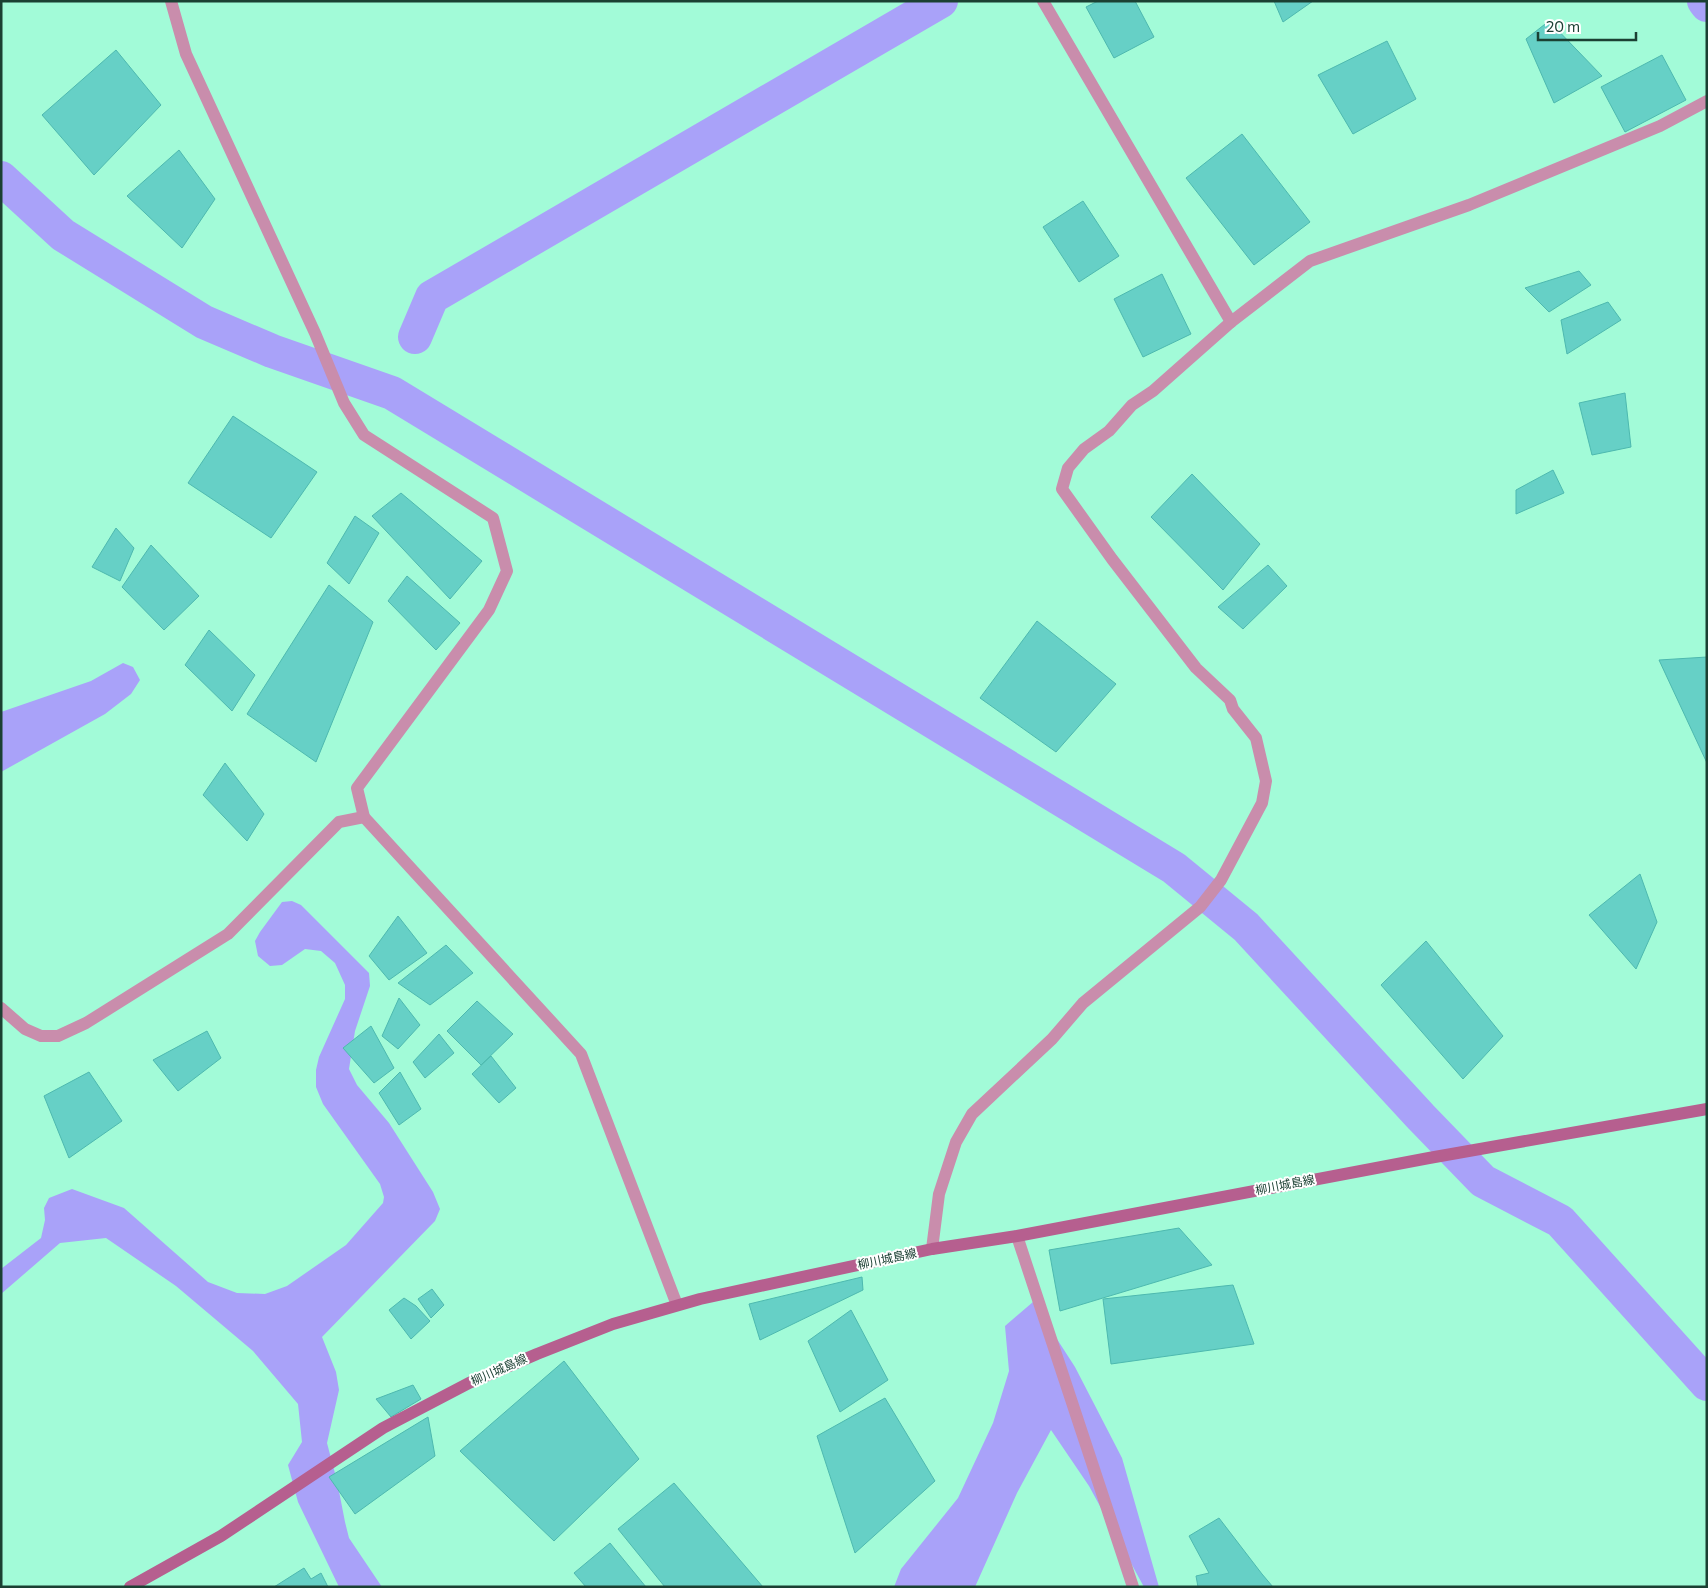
<svg xmlns="http://www.w3.org/2000/svg" width="1708" height="1588" font-family="Commissioner,'Noto Sans JP',sans-serif">
<style>
.water{fill:#a9a2f9}
.lines{fill:none;stroke-linecap:round;stroke-linejoin:round}
.canal{stroke:#a9a2f9;stroke-width:34}
.building{fill:#66d0c6;stroke:#4db9af}
.street{stroke:#c98dac;stroke-width:12}
.secondary{stroke:#b65f8f;stroke-width:12}
.labels{text-anchor:middle;stroke-width:4;stroke-linejoin:round;paint-order:stroke}
.street-label{font-size:12px;fill:#1b4033;stroke:#fff}
</style>
<rect width="100%" height="100%" fill="#a2fbd8"/>
<!-- water -->
<g class="water">
<path d="M 123,663 L 133,667 L 140,680 L 131,694 L 105,714 L 1,772 L 1,712 L 91,681 Z"/>
<path d="M 292,901 L 301,905 L 369,973 L 370,986 L 355,1031 L 349,1069 L 357,1085 L 389,1123 L 433,1192 L 440,1209 L 435,1221 L 322,1337 L 336,1372 L 339,1390 L 327,1443 L 337,1481 L 345,1522 L 349,1538 L 382,1587 L 339,1587 L 298,1502 L 288,1465 L 302,1442 L 298,1404 L 253,1351 L 176,1286 L 106,1238 L 60,1243 L 1,1294 L 1,1269 L 41,1238 L 45,1220 L 44,1208 L 49,1198 L 72,1189 L 124,1208 L 208,1282 L 237,1293 L 265,1294 L 287,1286 L 346,1245 L 383,1203 L 384,1197 L 380,1184 L 323,1104 L 316,1087 L 316,1070 L 319,1057 L 345,999 L 345,985 L 335,963 L 321,951 L 305,949 L 282,965 L 270,966 L 258,956 L 255,941 L 260,932 L 282,902 Z"/>
<path d="M 1033,1302 L 1075,1367 L 1122,1458 L 1159,1587 L 1144,1587 L 1089,1486 L 1051,1430 L 1017,1493 L 975,1587 L 894,1587 L 901,1569 L 958,1498 L 993,1423 L 1009,1371 L 1005,1326 Z"/>
</g>
<g class="lines">
<!-- canal -->
<g class="canal">
<path d="M 1704,1 L 1707,5"/>
<path d="M 1,178 L 63,235 L 204,322 L 272,351 L 392,393 L 1174,868 L 1246,927 L 1421,1117 L 1483,1181 L 1560,1221 L 1707,1384"/>
<path d="M 415,337 L 432,297 L 941,1"/>
</g>
</g>
<!-- building -->
<g class="building">
<path d="M 1098,1 L 1135,1 L 1154,37 L 1114,58 L 1086,7 Z"/>
<path d="M 1274,1 L 1313,1 L 1283,22 Z"/>
<path d="M 1549,21 L 1602,76 L 1554,103 L 1526,39 Z"/>
<path d="M 1387,41 L 1416,99 L 1353,134 L 1318,75 Z"/>
<path d="M 116,50 L 161,105 L 94,175 L 42,115 Z"/>
<path d="M 1662,55 L 1686,100 L 1625,132 L 1601,87 Z"/>
<path d="M 1242,134 L 1310,222 L 1254,265 L 1186,178 Z"/>
<path d="M 179,150 L 215,199 L 182,248 L 127,196 Z"/>
<path d="M 1083,201 L 1119,256 L 1079,282 L 1043,227 Z"/>
<path d="M 1579,271 L 1591,285 L 1549,312 L 1525,288 Z"/>
<path d="M 1162,274 L 1191,334 L 1143,357 L 1114,299 Z"/>
<path d="M 1608,302 L 1621,320 L 1567,354 L 1561,320 Z"/>
<path d="M 1625,393 L 1631,447 L 1592,455 L 1579,403 Z"/>
<path d="M 233,416 L 317,472 L 271,538 L 188,483 Z"/>
<path d="M 1553,470 L 1564,493 L 1516,514 L 1516,490 Z"/>
<path d="M 1192,474 L 1260,544 L 1223,590 L 1151,517 Z"/>
<path d="M 401,493 L 482,561 L 450,599 L 372,516 Z"/>
<path d="M 355,516 L 379,533 L 349,584 L 327,563 Z"/>
<path d="M 116,528 L 134,548 L 120,581 L 92,567 Z"/>
<path d="M 151,545 L 199,596 L 164,630 L 122,587 Z"/>
<path d="M 1268,565 L 1287,586 L 1243,629 L 1218,607 Z"/>
<path d="M 407,576 L 460,623 L 436,650 L 388,601 Z"/>
<path d="M 329,585 L 373,622 L 316,762 L 247,714 Z"/>
<path d="M 1037,621 L 1116,684 L 1056,752 L 980,698 Z"/>
<path d="M 209,630 L 255,675 L 232,711 L 185,665 Z"/>
<path d="M 1707,657 L 1707,763 L 1659,660 Z"/>
<path d="M 225,763 L 264,814 L 247,841 L 203,795 Z"/>
<path d="M 1640,874 L 1657,922 L 1636,969 L 1589,915 Z"/>
<path d="M 398,916 L 427,953 L 389,980 L 369,956 Z"/>
<path d="M 1426,941 L 1503,1036 L 1463,1079 L 1381,985 Z"/>
<path d="M 446,945 L 473,973 L 430,1005 L 398,983 Z"/>
<path d="M 399,998 L 420,1025 L 398,1049 L 382,1036 Z"/>
<path d="M 477,1001 L 513,1034 L 481,1065 L 447,1031 Z"/>
<path d="M 371,1026 L 394,1068 L 374,1083 L 343,1048 Z"/>
<path d="M 207,1031 L 221,1058 L 178,1091 L 153,1060 Z"/>
<path d="M 439,1034 L 454,1053 L 425,1078 L 413,1062 Z"/>
<path d="M 491,1056 L 516,1088 L 499,1103 L 472,1074 Z"/>
<path d="M 89,1072 L 122,1121 L 69,1158 L 44,1096 Z"/>
<path d="M 400,1072 L 421,1109 L 399,1125 L 379,1093 Z"/>
<path d="M 1179,1228 L 1212,1265 L 1060,1311 L 1049,1250 Z"/>
<path d="M 862,1277 L 863,1290 L 760,1340 L 749,1304 Z"/>
<path d="M 1233,1285 L 1254,1344 L 1111,1364 L 1103,1299 Z"/>
<path d="M 432,1289 L 444,1305 L 431,1318 L 418,1299 Z"/>
<path d="M 404,1298 L 416,1306 L 430,1321 L 411,1339 L 389,1310 Z"/>
<path d="M 851,1310 L 888,1380 L 840,1412 L 808,1341 Z"/>
<path d="M 564,1361 L 639,1459 L 554,1541 L 460,1451 Z"/>
<path d="M 413,1385 L 421,1399 L 391,1417 L 376,1399 Z"/>
<path d="M 885,1398 L 935,1481 L 855,1553 L 817,1436 Z"/>
<path d="M 428,1417 L 435,1456 L 355,1514 L 329,1477 Z"/>
<path d="M 674,1483 L 763,1587 L 665,1587 L 618,1529 Z"/>
<path d="M 1219,1518 L 1262,1574 L 1273,1587 L 1198,1587 L 1196,1576 L 1209,1573 L 1189,1536 Z"/>
<path d="M 610,1543 L 646,1587 L 586,1587 L 574,1573 Z"/>
<path d="M 304,1568 L 311,1579 L 321,1573 L 328,1587 L 274,1587 Z"/>
</g>
<g class="lines">
<!-- street -->
<g class="street">
<path d="M 171,1 L 186,54 L 315,333 L 344,403 L 364,435 L 493,518 L 507,571 L 489,610 L 357,788 L 364,817 L 581,1054 L 677,1305"/>
<path d="M 1043,1 L 1231,322"/>
<path d="M 1,1008 L 25,1029 L 41,1036 L 58,1036 L 86,1023 L 228,934 L 339,822 L 364,817"/>
<path d="M 1017,1236 L 1133,1587"/>
<path d="M 932,1249 L 939,1194 L 956,1142 L 972,1114 L 1052,1039 L 1083,1003 L 1200,907 L 1221,880 L 1262,803 L 1266,781 L 1256,738 L 1233,709 L 1230,700 L 1196,668 L 1112,559 L 1062,489 L 1068,468 L 1084,449 L 1109,431 L 1132,405 L 1153,391 L 1231,322 L 1310,261 L 1469,205 L 1660,126 L 1707,101"/>
</g>
<!-- secondary -->
<path class="secondary" d="M 130,1587 L 221,1536 L 383,1428 L 469,1383 L 537,1354 L 613,1324 L 700,1299 L 932,1249 L 1017,1236 L 1429,1158 L 1707,1109"/>
</g>
<g class="labels">
<!-- street labels -->
<g class="street-label">
<text transform="translate(1285 1185) rotate(-11)" y="4">柳川城島線</text>
<text transform="translate(887 1259) rotate(-12)" y="4">柳川城島線</text>
<text transform="translate(499 1370) rotate(-24)" y="4">柳川城島線</text>
</g>
</g>
<!-- border -->
<rect width="1708" height="1588" fill="none" stroke="#1b4033" stroke-width="5"/>
<!-- scale -->
<path d="M1538 32v8h98v-8" fill="none" stroke="#1b4033" stroke-width="2.5"/>
<text x="1546" y="32" font-size="15" fill="#1b4033" stroke="#ffffff" stroke-width="4" paint-order="stroke">20 m</text>
</svg>
